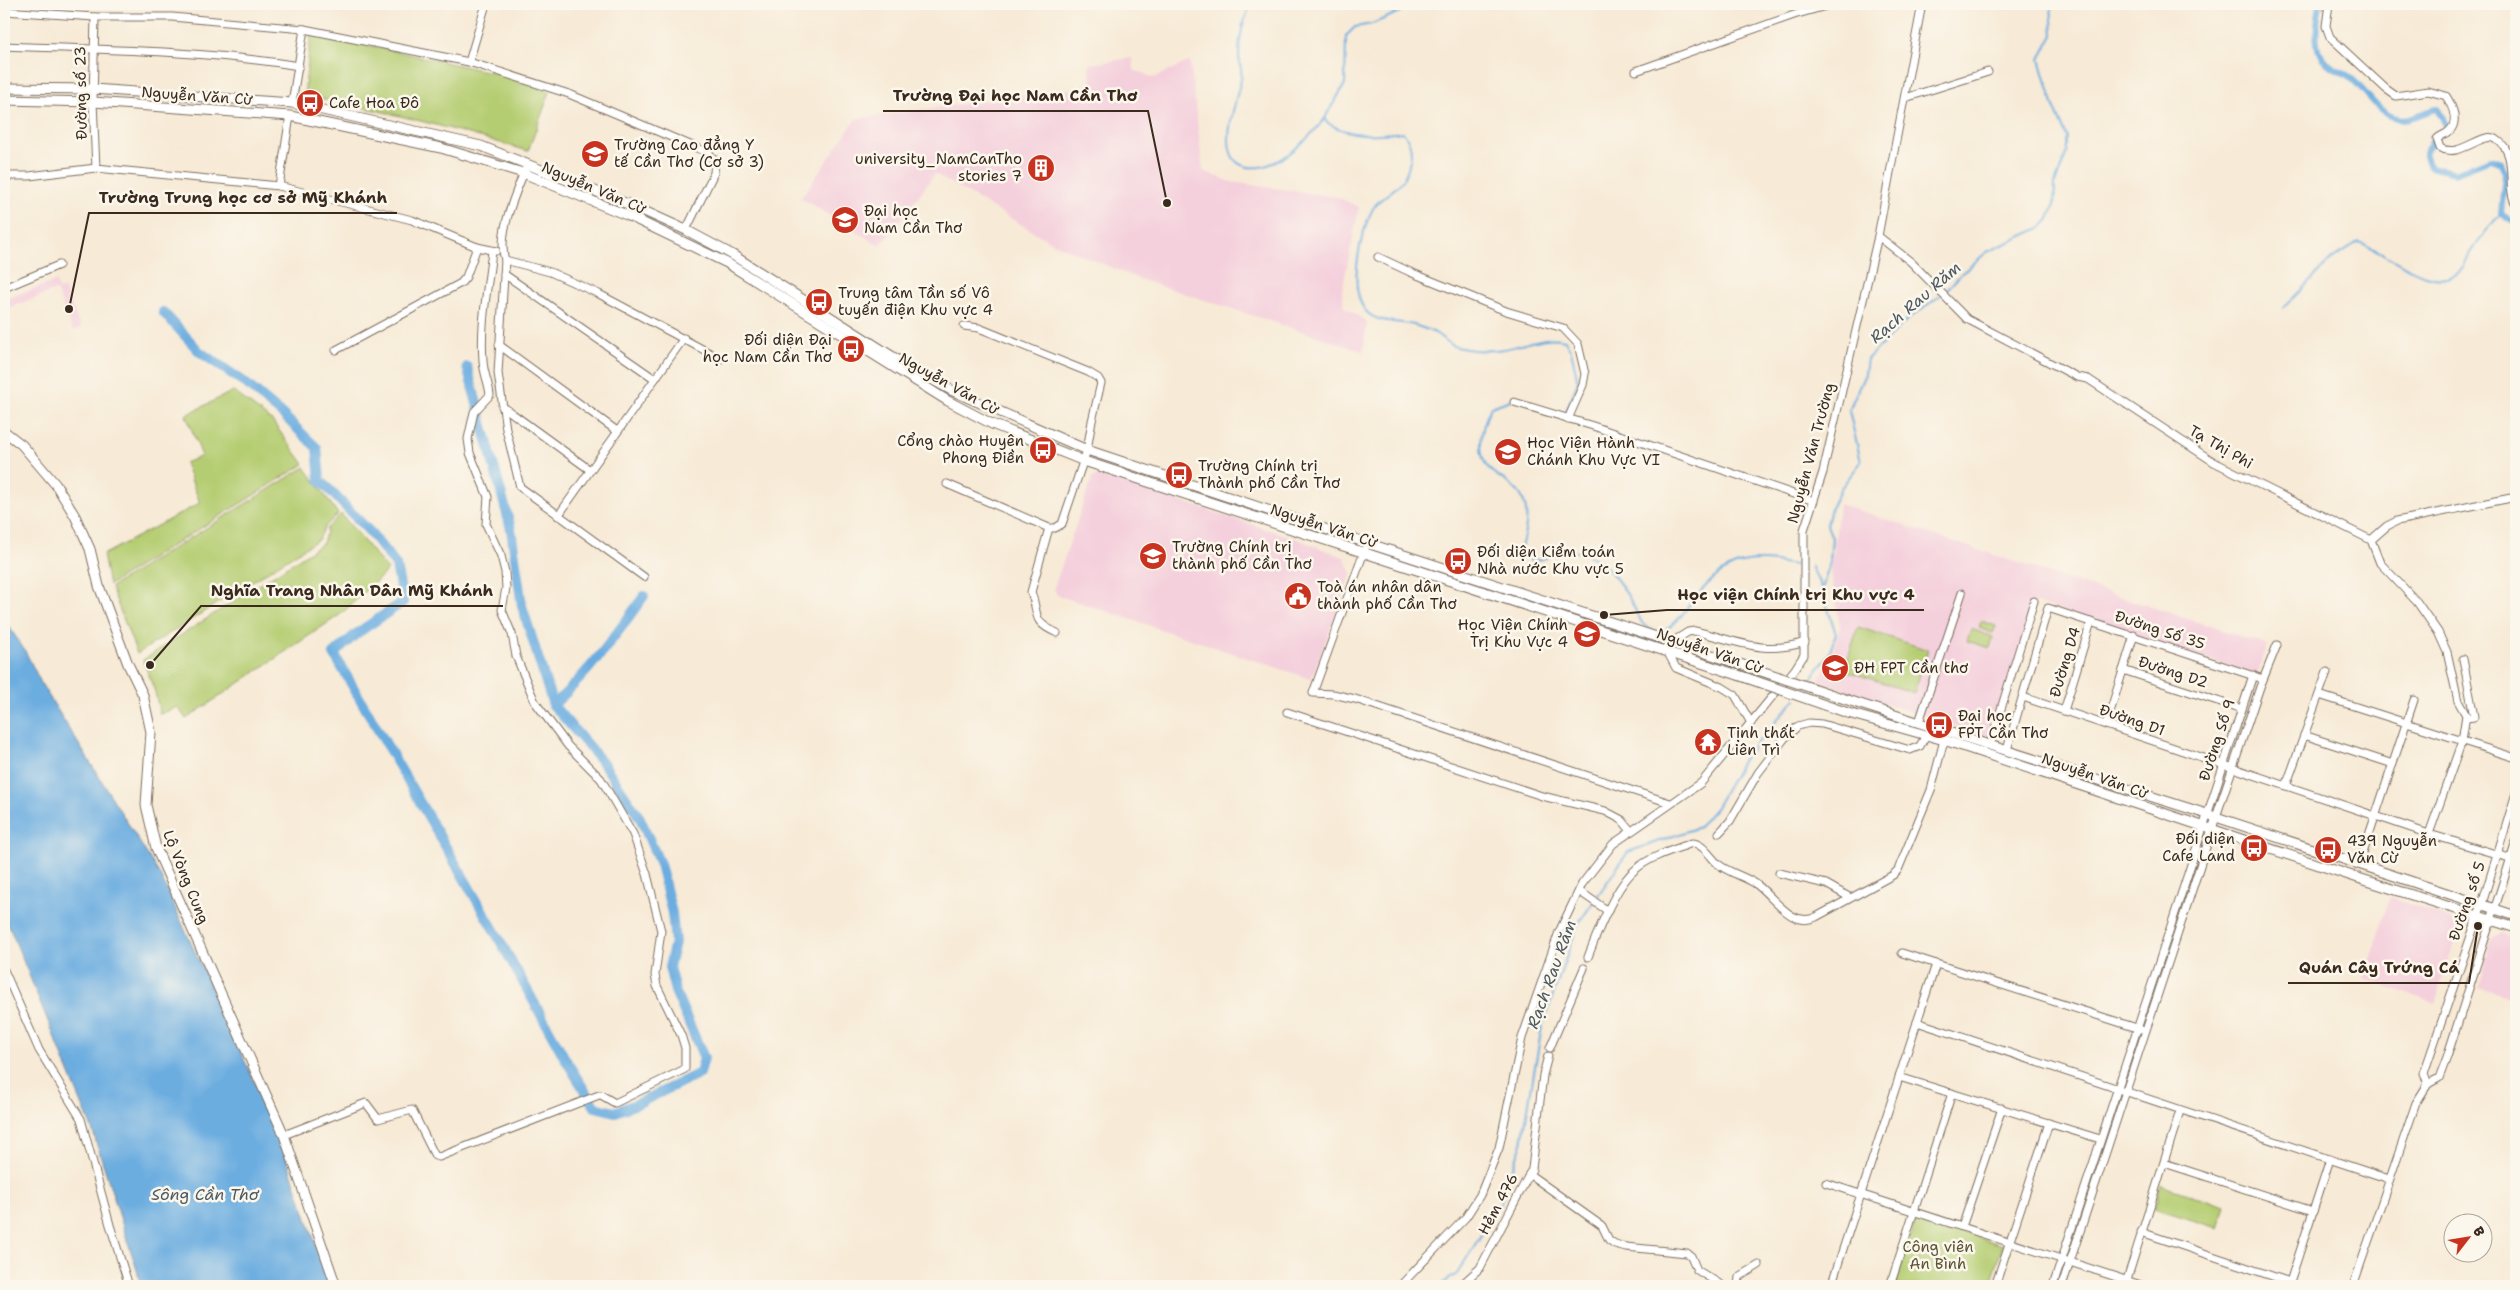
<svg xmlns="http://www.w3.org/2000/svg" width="2520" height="1290" font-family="'Shantell Sans',sans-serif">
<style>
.built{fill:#f4cfdc}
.green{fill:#b5cd72;stroke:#787c48}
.water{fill:#6cade0;stroke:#546c7f}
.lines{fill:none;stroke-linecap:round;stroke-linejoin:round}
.stream{stroke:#6cade0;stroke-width:2}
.canal{stroke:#6cade0;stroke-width:6}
.river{stroke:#6cade0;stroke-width:10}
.minor-casing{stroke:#7d6d5e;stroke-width:9}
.major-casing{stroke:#7d6d5e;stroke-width:11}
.minor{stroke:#fff;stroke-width:7}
.major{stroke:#fff;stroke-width:9}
.major-bridge-casing{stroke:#7d6d5e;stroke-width:11;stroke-linecap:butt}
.major-bridge{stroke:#fff;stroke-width:9}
.labels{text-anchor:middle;stroke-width:5;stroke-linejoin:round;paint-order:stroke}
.street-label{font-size:15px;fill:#3b2a1e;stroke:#fbf7ec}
.poi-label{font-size:15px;fill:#3b2a1e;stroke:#fbf7ec;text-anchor:start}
.park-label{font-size:15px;fill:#5a5333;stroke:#fbf7ec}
.water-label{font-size:16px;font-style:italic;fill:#4c5862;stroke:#fbf7ec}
.leader{fill:none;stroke:#3b2a1e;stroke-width:2}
.callout-dot{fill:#3b2a1e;stroke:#fbf7ec;stroke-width:2}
.callout-label{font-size:16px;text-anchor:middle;font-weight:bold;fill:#3b2a1e;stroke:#fbf7ec;stroke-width:5;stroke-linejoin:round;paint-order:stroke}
</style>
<rect width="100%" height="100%" fill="#fbf7ec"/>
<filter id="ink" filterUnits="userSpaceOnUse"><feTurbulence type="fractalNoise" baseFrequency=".02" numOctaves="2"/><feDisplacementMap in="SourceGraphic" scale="10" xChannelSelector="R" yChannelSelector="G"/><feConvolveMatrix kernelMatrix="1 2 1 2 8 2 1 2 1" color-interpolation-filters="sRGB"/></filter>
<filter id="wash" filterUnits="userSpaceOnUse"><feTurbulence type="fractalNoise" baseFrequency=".0096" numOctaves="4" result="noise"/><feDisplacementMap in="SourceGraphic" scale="20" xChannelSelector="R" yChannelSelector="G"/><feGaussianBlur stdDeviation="1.12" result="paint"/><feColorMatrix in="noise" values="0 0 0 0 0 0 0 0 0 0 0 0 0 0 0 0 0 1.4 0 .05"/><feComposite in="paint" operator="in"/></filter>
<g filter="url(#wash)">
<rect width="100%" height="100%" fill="#f7ead6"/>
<!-- built -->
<g class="built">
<path d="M 1132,58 L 1134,70 L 1154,78 L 1190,61 L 1203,171 L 1231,182 L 1337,197 L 1359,207 L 1342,291 L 1344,307 L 1367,322 L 1363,351 L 1139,279 L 1053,243 L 935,174 L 880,246 L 801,198 L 856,119 L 1091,86 L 1089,64 Z"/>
<path d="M 56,281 L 59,290 L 64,288 L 81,328 L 73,331 L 56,290 L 9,308 L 5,299 Z"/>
<path d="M 1099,475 L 1294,538 L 1344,557 L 1352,573 L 1311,679 L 1057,595 L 1054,588 L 1092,478 Z"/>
<path d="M 1839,504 L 2267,645 L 2257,676 L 2036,603 L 1992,738 L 1818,681 L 1831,657 L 1840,627 L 1830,568 L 1834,550 Z"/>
<path d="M 2390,897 L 2452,920 L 2459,926 L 2435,1003 L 2364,979 Z"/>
<path d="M 2501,933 L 2516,939 L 2516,999 L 2478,986 L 2492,939 Z"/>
</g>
<!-- green -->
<g class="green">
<path d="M 311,33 L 495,73 L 550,92 L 528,151 C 454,129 381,109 304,96 Z"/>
<path d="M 233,391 L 272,421 L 304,464 L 109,585 L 103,555 L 200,503 L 185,463 L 202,456 L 186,415 Z"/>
<path d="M 305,467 L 338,514 L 324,528 L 319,539 L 137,654 L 111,587 Z"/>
<path d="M 341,514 L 388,570 L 341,614 L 186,719 L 178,707 L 160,714 L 155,692 L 143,660 L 323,543 L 327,528 Z"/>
<path d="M 1981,621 L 1996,626 L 1993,633 L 1979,628 Z"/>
<path d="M 1858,627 L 1928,650 L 1914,693 L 1844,670 Z"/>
<path d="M 1971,629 L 1993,637 L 1990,648 L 1967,641 Z"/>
<path d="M 2161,1185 L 2225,1206 L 2218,1228 L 2154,1208 Z"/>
<path d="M 1917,1217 L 2003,1245 L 1990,1286 L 1895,1286 Z"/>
</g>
<!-- water -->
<path class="water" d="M 4,619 L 25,651 L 42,685 L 160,875 L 279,1136 L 330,1286 L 142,1286 L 91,1126 L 4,914 Z"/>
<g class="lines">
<!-- stream -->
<g class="stream">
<path d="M 1249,4 C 1249,13 1243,20 1242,29 C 1240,38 1239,48 1239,56 C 1239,64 1243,72 1241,79 C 1236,105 1208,173 1260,167 C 1284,164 1312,135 1326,117 L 1326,122 C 1351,138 1375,135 1403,132 C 1415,147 1412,161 1404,178 C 1398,190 1381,196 1374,207 C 1360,230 1342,306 1376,318 C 1389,323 1404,322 1417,326 C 1423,328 1429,330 1435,333 C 1442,337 1449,345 1457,347 C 1468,350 1483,351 1495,350 C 1520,349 1541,334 1565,340 L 1571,351 L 1578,381 L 1565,414"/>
<path d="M 1326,116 L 1345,84 L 1346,36 L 1355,27 L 1372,24 L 1400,12 L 1405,4"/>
<path d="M 1944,293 L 1962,273 L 1987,252 L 2042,227 L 2049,219 L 2054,206 L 2055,184 L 2067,152 L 2067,137 L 2053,104 L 2040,59 L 2053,35 L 2051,4"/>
<path d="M 2283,308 L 2333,258 L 2358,242 C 2385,248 2430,296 2459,272 C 2464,269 2466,261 2469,256 C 2479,241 2488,226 2501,214"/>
<path d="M 1539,406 L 1516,398 L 1491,407 C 1481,427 1473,459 1495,474 C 1504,480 1512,484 1519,493 C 1531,508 1526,531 1521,548 L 1531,561 C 1549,560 1556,550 1571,551 C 1598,552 1615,575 1628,596 C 1634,605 1637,616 1643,624 C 1646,628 1654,630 1659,633 C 1675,625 1680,618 1690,604 C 1724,562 1743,555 1795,565"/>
<path d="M 1811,566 L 1822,589"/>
<path d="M 1808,683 L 1829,654 L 1836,634 L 1822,590 L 1830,561 L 1832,538 L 1827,525 L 1831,508 L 1841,488 L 1861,462 L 1849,410 L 1865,374 L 1867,359 L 1909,318 L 1940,296"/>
<path d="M 1439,1286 L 1457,1274 L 1500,1204 L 1522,1143 L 1542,1026 L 1578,924 L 1628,852 L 1699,827 L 1716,807 L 1745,756 L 1796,699"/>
</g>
<!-- canal -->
<path class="canal" d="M 2320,4 C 2318,19 2313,39 2320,54 C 2325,65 2338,69 2347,75 C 2365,87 2374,111 2396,118 C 2409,122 2425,111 2437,109 L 2444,117 L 2446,129 L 2435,137 L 2425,153 L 2430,167 L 2455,173 L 2490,159 L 2501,163 L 2505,173 L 2501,214 L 2516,224"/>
<!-- river -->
<g class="river">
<path d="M 163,312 L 200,352 L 244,382 L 281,413 L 317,448 L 320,480 L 370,532 L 396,565 L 403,602 L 356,634 L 334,654 L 498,937 L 567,1062 L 595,1107 L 615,1112 L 639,1103 L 700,1073 L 704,1058 L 675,991 L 669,967 L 675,942 L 672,913 L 660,864 L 640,818 L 603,763 L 553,705 L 522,606 L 511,529 L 467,367"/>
<path d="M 553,705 C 589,673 616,635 644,596"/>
</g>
</g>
</g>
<g filter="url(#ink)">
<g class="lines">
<!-- minor casing -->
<g class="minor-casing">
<g id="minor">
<path d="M 2329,4 L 2326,26 L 2330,37 L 2386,89 L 2396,96 L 2428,91 L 2446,96 C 2453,107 2460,124 2447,133 C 2443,135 2440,136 2437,139 L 2440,148 C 2461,159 2481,131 2496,139 C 2520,154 2505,188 2516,204"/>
<path d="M 4,11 L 95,17 L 172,17 L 304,29 L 469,62 L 569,94 L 709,153 L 715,161 L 714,173 L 686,230"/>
<path d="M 95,17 L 93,102 L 96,168"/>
<path d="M 4,46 C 102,50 202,50 299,66"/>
<path d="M 469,62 L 486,4"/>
<path d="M 1636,71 L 1794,15 L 1833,4"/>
<path d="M 1905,98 L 1988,72"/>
<path d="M 292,103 L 304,29"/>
<path d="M 525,170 C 515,194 497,235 505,260 L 498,373 L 506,429 L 520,487 L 644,577"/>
<path d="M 4,176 L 29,176 L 96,168 L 279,186 L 290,116"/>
<path d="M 279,186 L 412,220 L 477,247"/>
<path d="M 1878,236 L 1911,262 L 1967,319 L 2077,377 L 2088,379 L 2214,462 L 2371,540 L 2380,563 L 2417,602 L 2438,632 L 2447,652 L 2458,701 L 2466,715 L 2462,741 L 2429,834"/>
<path d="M 1378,257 L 1410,272 L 1506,311 L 1563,328 L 1578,344 L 1585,374 L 1583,385 L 1568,419"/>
<path d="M 505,260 L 550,272 L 599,294 L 721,359"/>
<path d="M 504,274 L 655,379"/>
<path d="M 4,288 L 59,265"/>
<path d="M 499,345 L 617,431"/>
<path d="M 336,350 L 461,283 L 466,277 L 477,247 L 496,251"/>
<path d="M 1514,402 L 1593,426 L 1814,501"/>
<path d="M 502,406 L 590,470"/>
<path d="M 947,484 L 1049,528 L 1055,528 L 1062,524 L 1087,450 L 1092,421 L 1101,383 L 1098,378 L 1088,372 L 979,328 L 964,326"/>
<path d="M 558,516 L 684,338"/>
<path d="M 1049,528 L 1031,592 C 1040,615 1030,621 1057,633"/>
<path d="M 2371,540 L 2387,526 L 2397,521 L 2516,497"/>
<path d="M 1365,549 L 1313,693 L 1333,694 L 1355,699 L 1670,803"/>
<path d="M 1672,642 L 1688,632 L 1695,631 C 1734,640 1764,656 1805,642"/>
<path d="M 1667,651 L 1676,668 L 1722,687 L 1735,695 L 1751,723"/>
<path d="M 2463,659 L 2474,717 L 2466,718"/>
<path d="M 2123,670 L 2242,709"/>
<path d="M 2319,695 L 2516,758"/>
<path d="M 2023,697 L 2429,834 L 2516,860"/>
<path d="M 2064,711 L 2091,622"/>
<path d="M 1287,712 L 1542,796 L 1605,811 L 1622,820 L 1631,831"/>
<path d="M 1919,722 L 1962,593"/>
<path d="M 2106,725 L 2134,635"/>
<path d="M 2304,735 L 2393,764"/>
<path d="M 1990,745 L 2034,601"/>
<path d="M 2007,750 L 2048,608 L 2263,679"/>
<path d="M 2286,786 L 2327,672"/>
<path d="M 1719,833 L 1730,821 L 1758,773 L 1784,739 L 1798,726 L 1809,723 L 1822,724 L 1910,750 L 1920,746 L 1926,735"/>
<path d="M 2359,865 L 2414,700"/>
<path d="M 1779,873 L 1826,884 L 1849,897"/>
<path d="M 1579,891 L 1608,911"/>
<path d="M 1902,953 L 2140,1029"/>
<path d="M 1588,957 C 1597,933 1616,884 1636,869 C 1651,856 1674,850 1692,843 C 1703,843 1710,857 1718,864 C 1729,873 1744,876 1756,884 C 1774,897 1792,929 1816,917 L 1893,875 L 1898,870 L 1931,790 L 1944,740"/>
<path d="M 4,970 L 39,1050 L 81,1119 L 110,1225 L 129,1286"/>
<path d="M 1917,1022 L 2389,1179"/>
<path d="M 1550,1048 L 1584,968"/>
<path d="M 1899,1077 L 2100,1139"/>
<path d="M 2428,1084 L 2424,1073 L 2482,904 L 2516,793"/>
<path d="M 2428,1084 L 2439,1078 L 2447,1057 L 2516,842"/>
<path d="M 284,1135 L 366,1103 L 378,1119 L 412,1110 L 435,1156 L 439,1157 L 599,1095 L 601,1095 L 615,1103 L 685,1069 L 685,1048 L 681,1035 L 657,986 L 655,975 L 661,931 L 647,874 L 633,834 L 601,779 L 568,746 L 535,702 L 516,656 L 512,634 L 502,610 L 506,588 L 505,572 L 501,556 L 486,524 L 488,497 L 470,453 L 468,439 L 474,412 L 490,395 C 489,383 483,372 483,360 C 480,324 488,287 492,251"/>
<path d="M 2164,1163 L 2313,1211"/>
<path d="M 1529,1174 L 1602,1226 L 1609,1240 L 1615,1244 L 1626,1247 L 1687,1253 L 1691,1256 L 1697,1270 L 1723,1286"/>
<path d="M 1826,1183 L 2144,1286"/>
<path d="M 1962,1227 L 2002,1108"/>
<path d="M 2141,1232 L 2290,1282"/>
<path d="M 2289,1285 L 2330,1159"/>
<path d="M 1400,1286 L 1466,1217 L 1480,1195 L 1499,1148 L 1522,1038 L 1559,932 L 1582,884 L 1613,844 L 1701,783 L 1795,669 L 1804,655 L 1804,530 L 1823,472 L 1878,236 L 1922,4"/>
<path d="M 1460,1286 L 1480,1268 L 1532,1169 L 1543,1075 L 1548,1056"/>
<path d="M 1738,1286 L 1739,1277 L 1759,1265"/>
<path d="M 1831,1286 L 1936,964"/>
<path d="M 1890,1286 L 1952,1093"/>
<path d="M 1995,1286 L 2049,1123"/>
<path d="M 2053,1286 L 2253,675"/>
<path d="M 2062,1286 L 2216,817 L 2260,687 L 2277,645"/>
<path d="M 2125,1286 L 2180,1111"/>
<path d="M 2353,1286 L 2416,1103 L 2428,1084"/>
</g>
</g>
<!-- major casing -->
<g class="major-casing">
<g id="major">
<path d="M 4,88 L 93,89 L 292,103 L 481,146 L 633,206 L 686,230 L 731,254 L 901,362 L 953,391 L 1087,450 L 1367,543 L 1749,667"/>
<path d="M 4,100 L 93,102 L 290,116 L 441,148 L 523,173 L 629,216 L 727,263 L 948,401 L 992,424 L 1084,461 L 1738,675"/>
<path d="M 4,431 L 22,445 L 56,485 L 75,516 L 90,549 L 99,586 L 128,664 L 143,695 L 151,732 L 146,805 L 156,848 L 284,1135 L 336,1286"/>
<path d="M 1860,704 L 2216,817 L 2516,916"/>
<path d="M 1848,713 L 1944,740 L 2355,877 L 2516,928"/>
</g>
</g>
<!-- minor -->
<use href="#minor" class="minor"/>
<!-- major -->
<use href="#major" class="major"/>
<!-- major-bridge casing -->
<g class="major-bridge-casing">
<g id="major-bridge">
<path d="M 1749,667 L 1860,704"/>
<path d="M 1738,675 L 1848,713"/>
</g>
</g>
<!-- major-bridge -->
<use href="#major-bridge" class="major-bridge"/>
</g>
</g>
<!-- icons -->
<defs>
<g id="bus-disc" transform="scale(1.4375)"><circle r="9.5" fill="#c8321e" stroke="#fbf7ec"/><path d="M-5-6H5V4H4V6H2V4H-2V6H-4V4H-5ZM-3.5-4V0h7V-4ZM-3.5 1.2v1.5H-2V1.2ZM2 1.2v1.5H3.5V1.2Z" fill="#fff"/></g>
<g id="university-disc" transform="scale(1.4375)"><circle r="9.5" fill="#c8321e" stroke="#fbf7ec"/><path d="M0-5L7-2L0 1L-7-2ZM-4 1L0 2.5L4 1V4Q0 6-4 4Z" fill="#fff"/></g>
<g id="building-disc" transform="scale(1.4375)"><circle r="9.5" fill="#c8321e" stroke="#fbf7ec"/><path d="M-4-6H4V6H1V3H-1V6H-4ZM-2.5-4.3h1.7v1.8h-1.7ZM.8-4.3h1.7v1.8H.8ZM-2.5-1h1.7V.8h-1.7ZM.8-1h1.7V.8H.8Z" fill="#fff"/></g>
<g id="civic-disc" transform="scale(1.4375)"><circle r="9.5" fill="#c8321e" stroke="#fbf7ec"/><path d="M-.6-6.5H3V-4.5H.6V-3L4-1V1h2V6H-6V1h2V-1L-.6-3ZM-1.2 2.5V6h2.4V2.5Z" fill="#fff"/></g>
<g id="temple-disc" transform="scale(1.4375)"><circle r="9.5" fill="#c8321e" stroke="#fbf7ec"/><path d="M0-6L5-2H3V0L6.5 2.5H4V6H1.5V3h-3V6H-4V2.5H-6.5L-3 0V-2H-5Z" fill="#fff"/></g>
</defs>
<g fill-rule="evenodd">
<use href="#bus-disc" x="310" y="103"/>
<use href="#university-disc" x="595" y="154"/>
<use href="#building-disc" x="1041" y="168"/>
<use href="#university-disc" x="845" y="220"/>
<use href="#bus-disc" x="819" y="302"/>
<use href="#bus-disc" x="851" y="349"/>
<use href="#bus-disc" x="1043" y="450"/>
<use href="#university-disc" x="1508" y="452"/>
<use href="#bus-disc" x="1179" y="475"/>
<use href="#university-disc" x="1153" y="556"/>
<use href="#bus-disc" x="1458" y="561"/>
<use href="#civic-disc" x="1298" y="596"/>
<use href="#university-disc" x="1587" y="634"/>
<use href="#university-disc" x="1835" y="668"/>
<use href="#bus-disc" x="1939" y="725"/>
<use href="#temple-disc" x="1708" y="742"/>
<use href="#bus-disc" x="2254" y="848"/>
<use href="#bus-disc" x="2328" y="850"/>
</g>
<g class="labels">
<!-- street labels -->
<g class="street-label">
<text transform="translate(81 93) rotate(-91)" y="5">Đường số 23</text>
<text transform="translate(197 96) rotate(4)" y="5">Nguyễn Văn Cừ</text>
<text transform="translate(594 188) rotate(23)" y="5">Nguyễn Văn Cừ</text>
<text transform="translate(949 384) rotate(29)" y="5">Nguyễn Văn Cừ</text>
<text transform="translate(2221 447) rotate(30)" y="5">Tạ Thị Phi</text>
<text transform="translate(1811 453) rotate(-75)" y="5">Nguyễn Văn Trường</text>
<text transform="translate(1324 526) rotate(18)" y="5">Nguyễn Văn Cừ</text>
<text transform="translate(2160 630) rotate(18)" y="5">Đường Số 35</text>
<text transform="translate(1710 651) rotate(19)" y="5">Nguyễn Văn Cừ</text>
<text transform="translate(2065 662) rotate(-73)" y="5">Đường D4</text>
<text transform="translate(2173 672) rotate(18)" y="5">Đường D2</text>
<text transform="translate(2132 720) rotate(19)" y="5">Đường D1</text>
<text transform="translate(2217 740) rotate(-72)" y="5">Đường Số 9</text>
<text transform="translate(2095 776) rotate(19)" y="5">Nguyễn Văn Cừ</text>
<text transform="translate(186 877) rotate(68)" y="5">Lộ Vòng Cung</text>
<text transform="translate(2467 901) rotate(-71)" y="5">Đường số 5</text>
<text transform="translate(1498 1204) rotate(-62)" y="5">Hẻm 476</text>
</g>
<!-- poi labels -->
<g class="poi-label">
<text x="329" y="108">Cafe Hoa Đô</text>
<text x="614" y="150">Trường Cao đẳng Y<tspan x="614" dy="17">tế Cần Thơ (Cơ sở 3)</tspan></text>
<text x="1022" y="164" text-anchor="end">university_NamCanTho<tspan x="1022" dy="17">stories 7</tspan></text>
<text x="864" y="216">Đại học<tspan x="864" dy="17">Nam Cần Thơ</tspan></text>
<text x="838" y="298">Trung tâm Tần số Vô<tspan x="838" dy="17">tuyến điện Khu vực 4</tspan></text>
<text x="832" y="345" text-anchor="end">Đối diện Đại<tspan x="832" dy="17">học Nam Cần Thơ</tspan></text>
<text x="1024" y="446" text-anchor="end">Cổng chào Huyện<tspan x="1024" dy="17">Phong Điền</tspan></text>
<text x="1527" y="448">Học Viện Hành<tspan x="1527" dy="17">Chánh Khu Vực VI</tspan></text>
<text x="1198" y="471">Trường Chính trị<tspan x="1198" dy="17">Thành phố Cần Thơ</tspan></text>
<text x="1172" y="552">Trường Chính trị<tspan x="1172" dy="17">thành phố Cần Thơ</tspan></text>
<text x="1477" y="557">Đối diện Kiểm toán<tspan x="1477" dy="17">Nhà nước Khu vực 5</tspan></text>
<text x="1317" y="592">Toà án nhân dân<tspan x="1317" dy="17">thành phố Cần Thơ</tspan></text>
<text x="1568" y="630" text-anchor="end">Học Viện Chính<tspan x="1568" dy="17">Trị Khu Vực 4</tspan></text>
<text x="1854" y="673">ĐH FPT Cần thơ</text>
<text x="1958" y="721">Đại học<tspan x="1958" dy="17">FPT Cần Thơ</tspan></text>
<text x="1727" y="738">Tịnh thất<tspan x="1727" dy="17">Liên Trì</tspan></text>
<text x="2235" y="844" text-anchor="end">Đối diện<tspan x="2235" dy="17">Cafe Land</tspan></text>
<text x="2347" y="846">439 Nguyễn<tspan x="2347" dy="17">Văn Cừ</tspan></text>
</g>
<!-- park labels -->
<g class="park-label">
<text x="1938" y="1252">Công viên<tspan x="1938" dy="17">An Bình</tspan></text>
</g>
<!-- water labels -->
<g class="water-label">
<text transform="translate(1915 302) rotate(-41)" y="6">Rạch Rau Răm</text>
<text transform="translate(1551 974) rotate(-70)" y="6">Rạch Rau Răm</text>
<text x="205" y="1200">Sông Cần Thơ</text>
</g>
</g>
<!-- callouts -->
<path class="leader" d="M1167 203L1148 111H883M69 309L89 213H397M150 665L201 606H503M1604 615L1667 610H1924M2478 926L2469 983H2288"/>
<g class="callout-dot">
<circle cx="1167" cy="203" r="5"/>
<circle cx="69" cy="309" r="5"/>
<circle cx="150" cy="665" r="5"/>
<circle cx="1604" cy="615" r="5"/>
<circle cx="2478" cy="926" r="5"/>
</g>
<g class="callout-label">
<text x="1015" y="101">Trường Đại học Nam Cần Thơ</text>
<text x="243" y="203">Trường Trung học cơ sở Mỹ Khánh</text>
<text x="352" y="596">Nghĩa Trang Nhân Dân Mỹ Khánh</text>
<text x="1796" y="600">Học viện Chính trị Khu vực 4</text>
<text x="2379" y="973">Quán Cây Trứng Cá</text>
</g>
<!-- margin -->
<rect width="2520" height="1290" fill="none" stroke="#fbf7ec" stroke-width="20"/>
<!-- north arrow -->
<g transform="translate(2468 1238) rotate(59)"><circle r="24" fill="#fbf7ec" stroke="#aea59a"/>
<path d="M0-4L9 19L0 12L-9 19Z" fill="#c8321e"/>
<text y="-8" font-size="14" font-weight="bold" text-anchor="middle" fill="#3b2a1e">B</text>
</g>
</svg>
